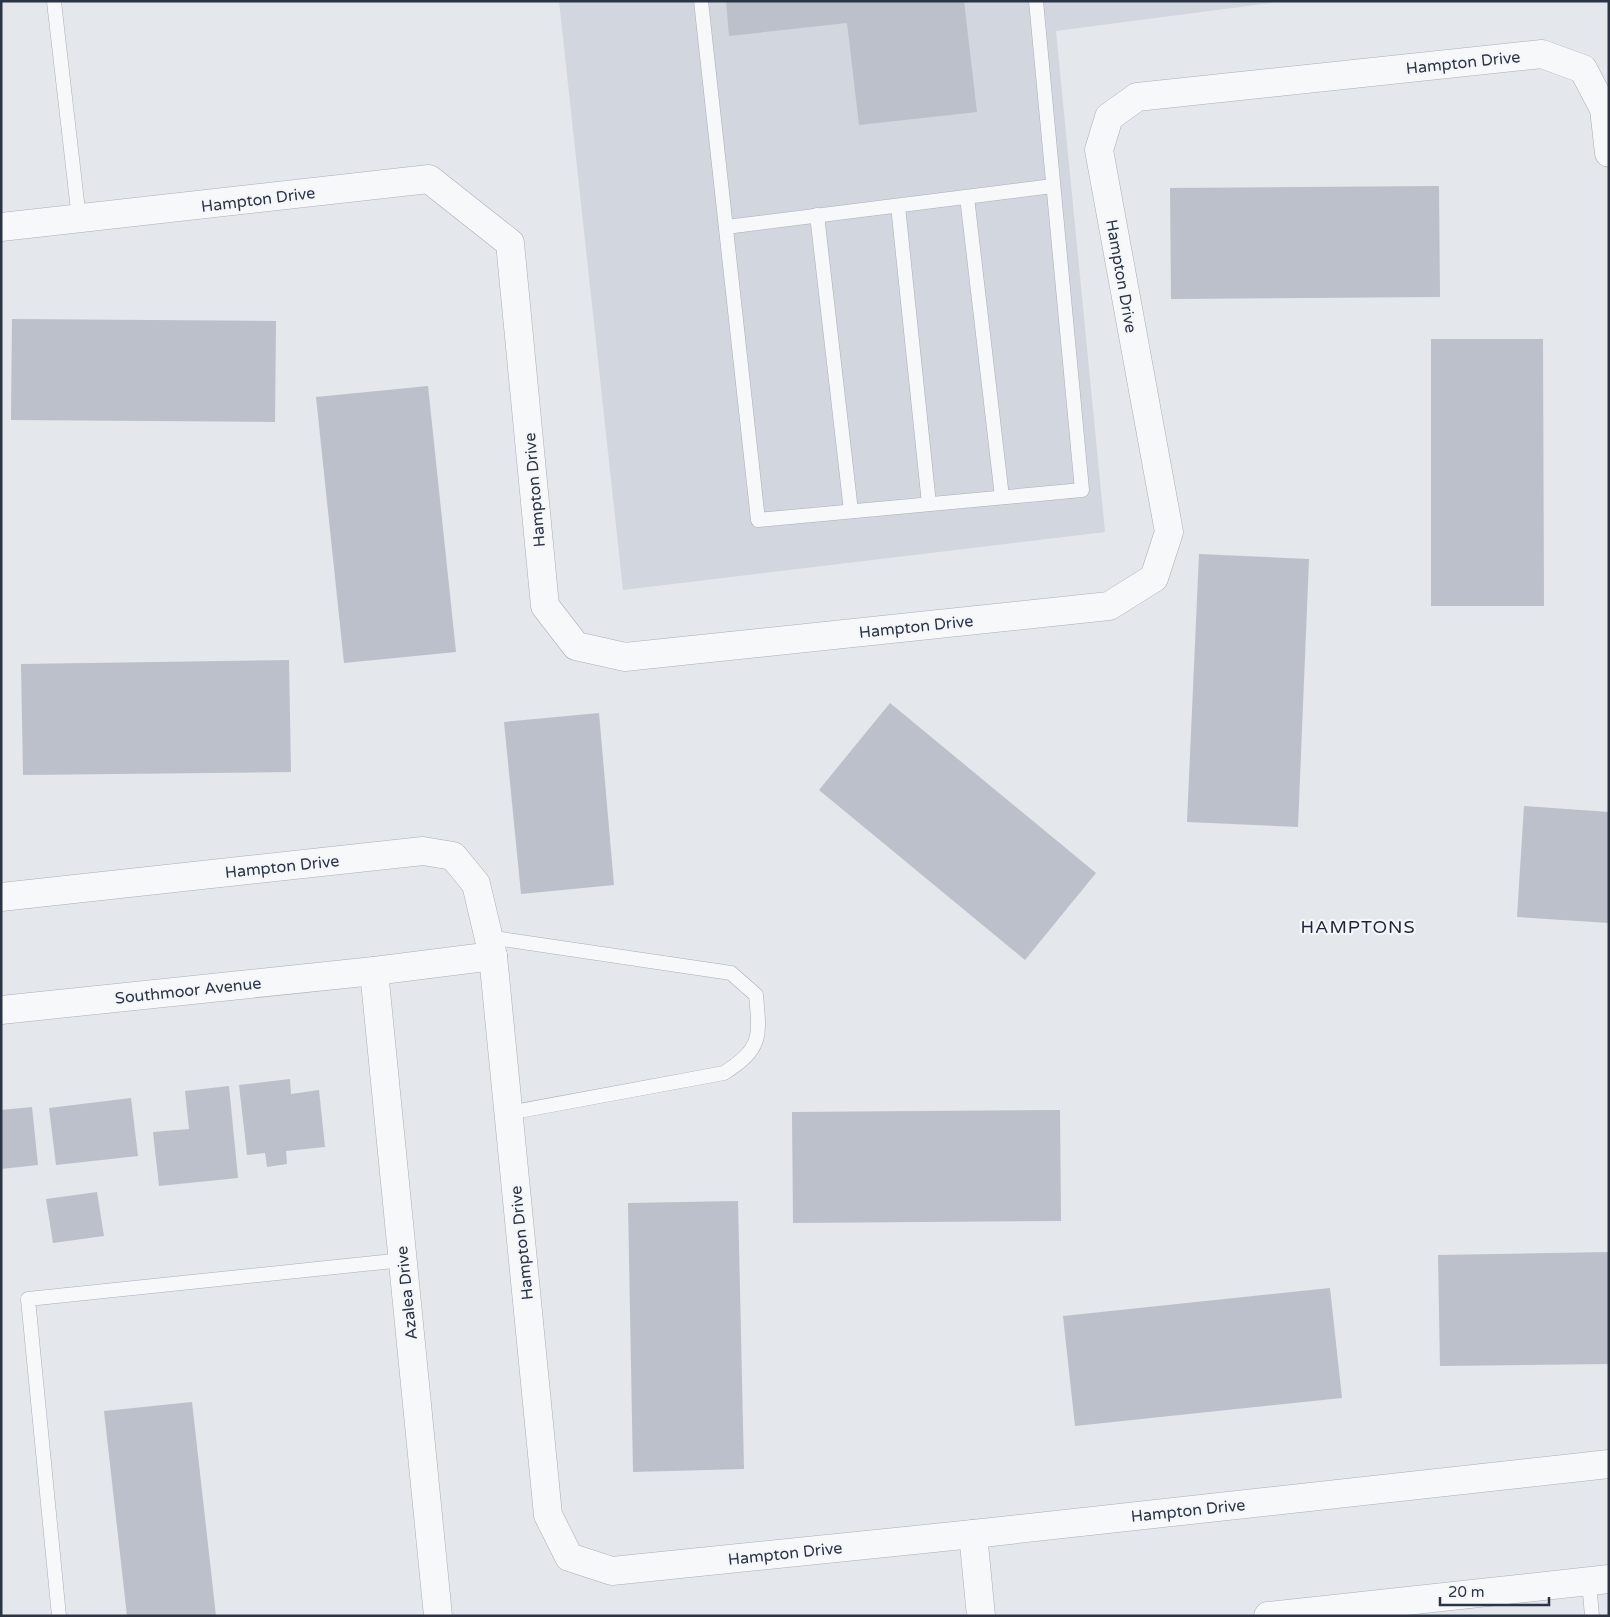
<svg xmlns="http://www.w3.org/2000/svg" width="1610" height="1617" font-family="'Varela Round',sans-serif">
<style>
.built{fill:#d2d6de}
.building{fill:#bbc0ca}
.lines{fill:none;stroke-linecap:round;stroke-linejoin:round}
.lane-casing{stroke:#a9aeb7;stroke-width:15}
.street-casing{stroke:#a9aeb7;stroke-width:29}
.lane{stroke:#f7f8fa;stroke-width:14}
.street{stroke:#f7f8fa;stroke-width:28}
.labels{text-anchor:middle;stroke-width:4.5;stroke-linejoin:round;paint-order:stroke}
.street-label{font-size:16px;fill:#2b3445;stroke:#f4f6f9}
.neighbourhood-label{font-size:18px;letter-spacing:1px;fill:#1d2536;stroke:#f4f6f9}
</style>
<rect width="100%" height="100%" fill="#e4e7ec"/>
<!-- built -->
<path class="built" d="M 559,1 L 1285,1 L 1056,31 L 1105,532 L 623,590 Z"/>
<!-- building -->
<g class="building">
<path d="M 726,1 L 964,1 L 977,112 L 859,125 L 847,23 L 729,36 Z"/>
<path d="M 1439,186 L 1440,297 L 1171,299 L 1170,188 Z"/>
<path d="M 12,319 L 276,321 L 275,422 L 11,420 Z"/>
<path d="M 1431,339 L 1543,339 L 1544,606 L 1431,606 Z"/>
<path d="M 428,386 L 456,652 L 344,663 L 316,397 Z"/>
<path d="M 1199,554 L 1309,559 L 1298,827 L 1187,822 Z"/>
<path d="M 289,660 L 291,772 L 23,775 L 21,664 Z"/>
<path d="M 890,703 L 1096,873 L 1025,960 L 819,790 Z"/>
<path d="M 599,713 L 614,885 L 521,894 L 504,722 Z"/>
<path d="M 1524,806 L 1609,812 L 1609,923 L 1517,917 Z"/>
<path d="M 290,1079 L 291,1094 L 319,1090 L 325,1147 L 286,1151 L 287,1164 L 267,1167 L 265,1153 L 247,1155 L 239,1085 Z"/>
<path d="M 229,1086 L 238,1178 L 159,1186 L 153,1132 L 189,1129 L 185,1091 Z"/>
<path d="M 131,1098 L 138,1156 L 56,1165 L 49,1108 Z"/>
<path d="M 32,1107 L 38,1165 L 1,1169 L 1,1110 Z"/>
<path d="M 1060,1110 L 1061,1221 L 793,1223 L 792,1112 Z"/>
<path d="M 97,1192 L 104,1236 L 53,1243 L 46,1199 Z"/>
<path d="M 738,1201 L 744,1469 L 633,1472 L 628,1203 Z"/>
<path d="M 1609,1252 L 1609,1364 L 1440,1366 L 1438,1255 Z"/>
<path d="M 1330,1288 L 1342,1398 L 1075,1426 L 1063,1316 Z"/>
<path d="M 192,1402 L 216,1616 L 127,1616 L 104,1411 Z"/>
</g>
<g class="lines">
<!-- lane casing -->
<g class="lane-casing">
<g id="lane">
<path d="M 701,1 L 758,520 L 1082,490 L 1036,1"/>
<path d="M 54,2 L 79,219"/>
<path d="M 967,197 L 1002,497"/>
<path d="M 898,206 L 929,504"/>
<path d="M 817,215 L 851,511"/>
<path d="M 726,227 L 1053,186"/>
<path d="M 488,937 L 731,973 L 756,995 C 760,1037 762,1049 724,1073 L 508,1113"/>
<path d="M 1589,1582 L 1592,1616"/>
<path d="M 59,1616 L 28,1299 L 403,1260"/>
</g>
</g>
<!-- street casing -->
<g class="street-casing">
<g id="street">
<path d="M 1,227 L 429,179 L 510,243 L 545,606 L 576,646 L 625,657 L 1109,606 L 1154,578 L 1169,532 L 1099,150 L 1109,117 L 1137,97 L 1542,54 L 1583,69 L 1604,109 L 1609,153"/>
<path d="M 1,897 L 423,851 L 453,856 L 476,884 L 493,956 L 548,1515 L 569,1557 L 612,1571 L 973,1534 L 1609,1464"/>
<path d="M 374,971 L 438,1616"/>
<path d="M 1,1010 L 374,971 L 493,956"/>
<path d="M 973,1534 L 981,1616"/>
<path d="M 1268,1616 L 1609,1579"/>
</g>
</g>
<!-- lane -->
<use href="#lane" class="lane"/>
<!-- street -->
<use href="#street" class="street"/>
</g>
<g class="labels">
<!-- street labels -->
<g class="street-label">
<text transform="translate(1463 62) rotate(-6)" y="6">Hampton Drive</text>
<text transform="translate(258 199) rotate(-7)" y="6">Hampton Drive</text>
<text transform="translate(1122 276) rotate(80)" y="6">Hampton Drive</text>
<text transform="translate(534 490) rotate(-95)" y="6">Hampton Drive</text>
<text transform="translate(916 626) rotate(-6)" y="6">Hampton Drive</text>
<text transform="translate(282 866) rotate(-6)" y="6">Hampton Drive</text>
<text transform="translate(188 990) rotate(-6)" y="6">Southmoor Avenue</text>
<text transform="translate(521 1243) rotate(-96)" y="6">Hampton Drive</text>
<text transform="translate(406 1293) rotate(-96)" y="6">Azalea Drive</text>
<text transform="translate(1188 1510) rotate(-6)" y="6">Hampton Drive</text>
<text transform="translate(785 1553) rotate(-6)" y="6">Hampton Drive</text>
</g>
<!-- neighbourhood labels -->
<g class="neighbourhood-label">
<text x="1358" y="933">HAMPTONS</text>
</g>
</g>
<!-- border -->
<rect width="1610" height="1617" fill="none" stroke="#2b3445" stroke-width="5"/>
<!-- scale -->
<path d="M1440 1597v8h109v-8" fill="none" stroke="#2b3445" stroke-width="2.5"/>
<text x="1448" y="1597" font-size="15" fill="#2b3445" stroke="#f4f6f9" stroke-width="4" paint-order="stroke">20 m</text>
</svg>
